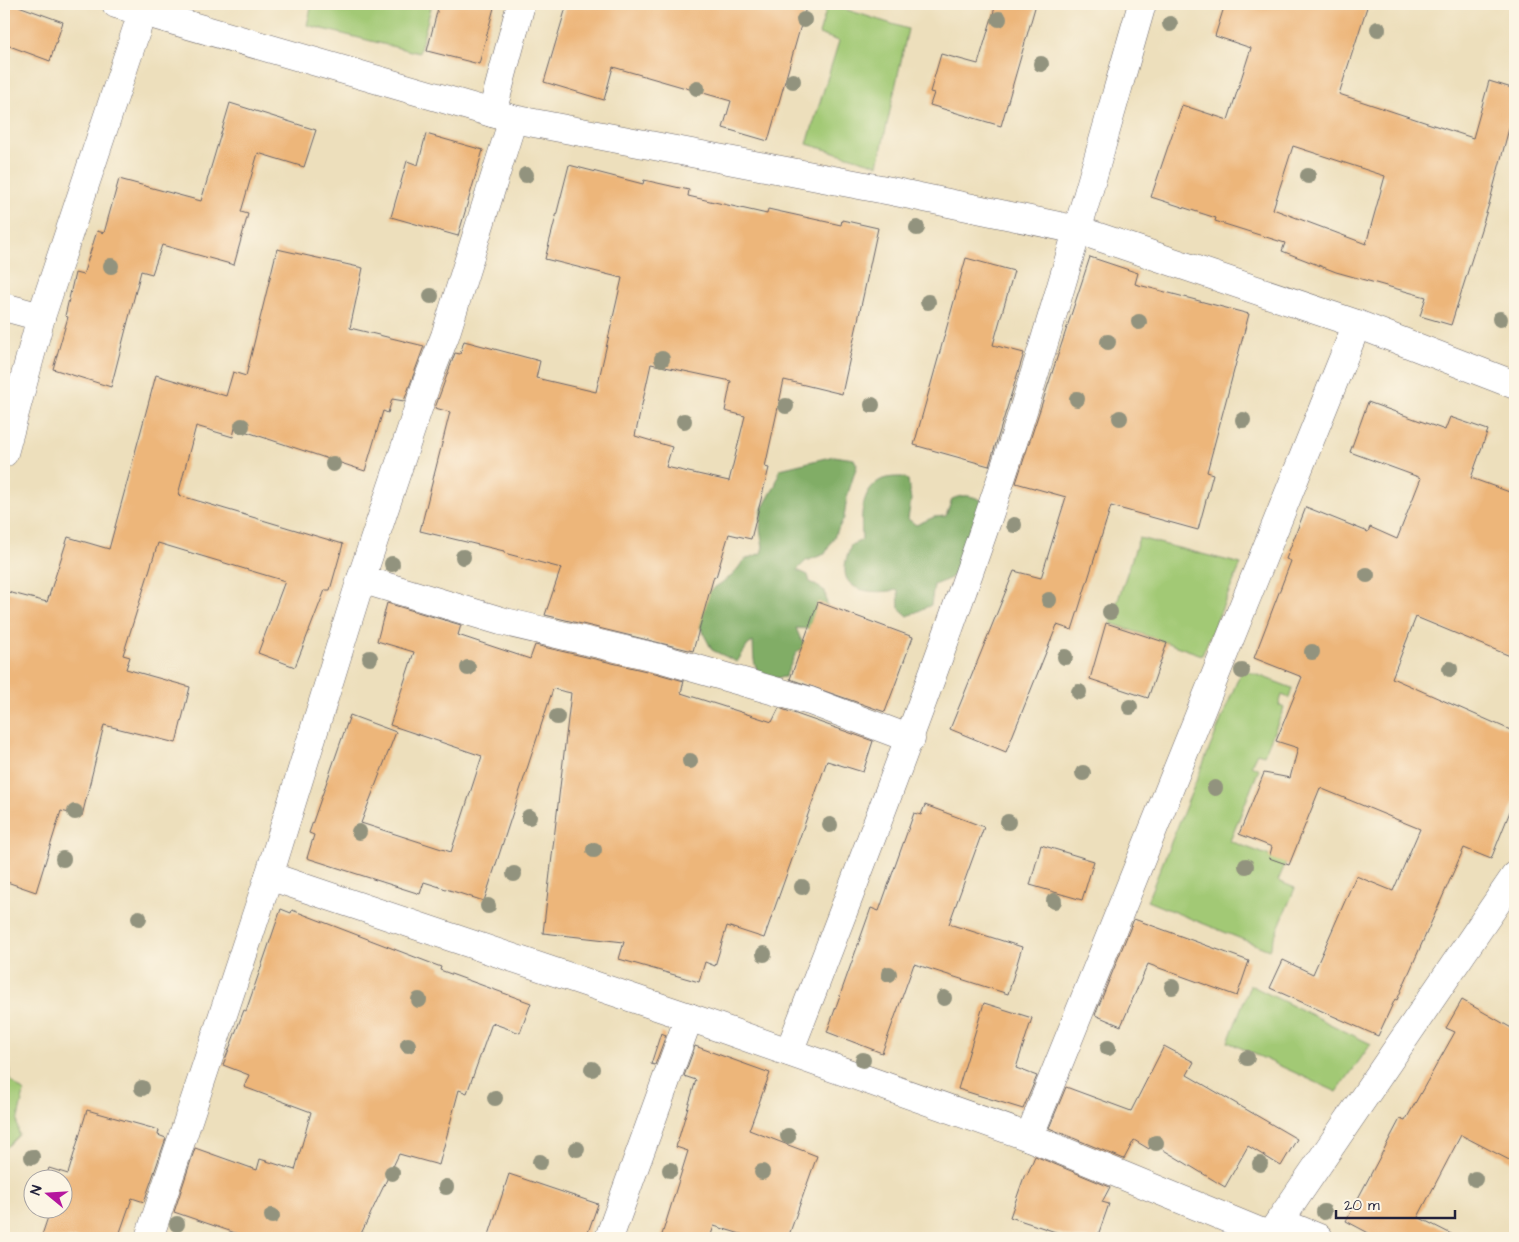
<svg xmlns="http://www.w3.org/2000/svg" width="1519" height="1242" font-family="'Architects Daughter',sans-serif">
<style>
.green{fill:#a2c974;stroke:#627658}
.forest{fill:#81ad66;stroke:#526850}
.building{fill:#edb67a;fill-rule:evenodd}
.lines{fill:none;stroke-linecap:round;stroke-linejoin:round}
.street-casing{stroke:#696468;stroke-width:29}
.street{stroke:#fff;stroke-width:28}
.tree{fill:#92937e}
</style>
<rect width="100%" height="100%" fill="#fcf5e5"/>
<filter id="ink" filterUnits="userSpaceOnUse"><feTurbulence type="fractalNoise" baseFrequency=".02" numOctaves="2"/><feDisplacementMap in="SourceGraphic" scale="10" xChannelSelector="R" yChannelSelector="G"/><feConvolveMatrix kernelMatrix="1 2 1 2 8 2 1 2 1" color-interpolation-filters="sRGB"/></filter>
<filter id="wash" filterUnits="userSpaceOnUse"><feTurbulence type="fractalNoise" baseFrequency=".0096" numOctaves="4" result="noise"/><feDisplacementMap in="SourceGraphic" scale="20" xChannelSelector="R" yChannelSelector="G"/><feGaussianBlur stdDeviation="1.12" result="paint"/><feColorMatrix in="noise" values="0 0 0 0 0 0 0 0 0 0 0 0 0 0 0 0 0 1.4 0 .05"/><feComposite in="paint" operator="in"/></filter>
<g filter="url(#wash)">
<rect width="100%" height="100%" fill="#eddfbc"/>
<!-- green -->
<g class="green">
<path d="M 312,4 L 432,4 L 419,53 L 307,25 Z"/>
<path d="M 828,4 L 908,29 L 878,165 L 807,144 L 839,41 L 819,34 Z"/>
<path d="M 1139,538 L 1241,564 L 1202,655 L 1110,623 Z"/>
<path d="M 1242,669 L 1292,688 L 1289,698 L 1282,695 L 1279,705 L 1284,708 L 1264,755 L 1257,753 L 1251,765 L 1259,769 L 1230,841 L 1286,862 L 1278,881 L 1295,888 L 1269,950 L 1147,901 Z"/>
<path d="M 1250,985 L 1371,1044 L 1337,1092 L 1228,1042 Z"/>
<path d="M 4,1066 L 9,1069 L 10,1080 L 24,1092 L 17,1123 L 19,1135 L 4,1150 Z"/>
</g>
<!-- forest -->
<g class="forest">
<path d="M 834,456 L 854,459 L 857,465 L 847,497 L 844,518 L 825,554 L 806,561 L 797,570 L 808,575 L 810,582 L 825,591 L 829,618 L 809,629 L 796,628 L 801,640 L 806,645 L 796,653 L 785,677 L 765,679 C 752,668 754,658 753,642 L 748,645 L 737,662 L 712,650 L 700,627 L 701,610 L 708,592 L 733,575 L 744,560 L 761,553 L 763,547 L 760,528 L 762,509 L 775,486 L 780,469 Z"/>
<path d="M 903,477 L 908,480 L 911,500 L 908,519 L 916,525 L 934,517 L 946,516 L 952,499 C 964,494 971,495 983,501 L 981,520 L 970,527 L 967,553 L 969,559 L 951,578 L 934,585 L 931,605 L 908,616 L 899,608 L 898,590 C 880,593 843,595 845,568 C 845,560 849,552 851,545 L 862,540 C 861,520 859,489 883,479 C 888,477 896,477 903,477 Z"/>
</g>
<g id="blocks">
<!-- building -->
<g class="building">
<path d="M 4,4 L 13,4 L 63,22 L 50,61 L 4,44 Z"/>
<path d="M 439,4 L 495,4 L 479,64 L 427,51 Z"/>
<path d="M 567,4 L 807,4 L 768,141 L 723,128 L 731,101 L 613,67 L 604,100 L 544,82 Z"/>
<path d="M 996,4 L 1036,4 L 1001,126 L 930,105 L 934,93 L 930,92 L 941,54 L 978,64 Z"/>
<path d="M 1225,4 L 1368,4 L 1339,94 L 1473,138 L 1489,81 L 1515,89 L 1515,106 L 1489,204 L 1451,325 L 1420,316 L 1426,297 L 1336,272 L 1282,251 L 1285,243 L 1215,221 L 1216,218 L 1151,197 L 1182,105 L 1228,120 L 1251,48 L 1215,36 ZM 1293,146 L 1385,176 L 1366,244 L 1273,209 Z"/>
<path d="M 230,103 L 316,130 L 304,167 L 258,153 L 241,212 L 248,214 L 234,265 L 162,245 L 152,274 L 141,271 L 111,387 L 53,369 L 68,317 L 65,316 L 75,273 L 83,275 L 97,231 L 104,233 L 119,179 L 201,201 Z"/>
<path d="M 426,134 L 483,150 L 458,236 L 391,217 L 407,161 L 418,165 Z"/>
<path d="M 569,165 L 643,184 L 644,180 L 689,190 L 688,196 L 767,214 L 768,209 L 841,225 L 842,220 L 878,228 L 842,394 L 784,380 L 765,467 L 769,468 L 751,539 L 729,534 L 716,577 L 714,576 L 693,651 L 545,615 L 561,568 L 504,553 L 504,551 L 420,531 L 450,412 L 435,408 L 455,353 L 460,354 L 464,341 L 540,361 L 536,378 L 596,392 L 622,278 L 545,259 ZM 651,364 L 731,381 L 725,411 L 745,416 L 729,481 L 666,467 L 672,447 L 635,436 Z"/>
<path d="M 277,249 L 363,268 L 350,328 L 424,346 L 404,401 L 392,399 L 388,413 L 383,411 L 365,471 L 235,428 L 233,437 L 196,426 L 178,495 L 343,544 L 330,590 L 325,590 L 295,667 L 258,653 L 285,581 L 158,543 L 123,655 L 130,657 L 126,669 L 190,687 L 176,743 L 104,725 L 82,816 L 61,811 L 36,892 L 4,881 L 4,591 L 47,602 L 68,537 L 109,549 L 156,375 L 226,396 L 233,372 L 246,376 Z"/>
<path d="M 1090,257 L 1138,273 L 1135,284 L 1249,314 L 1207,472 L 1213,474 L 1198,530 L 1111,506 L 1072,630 L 1057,625 L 1006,752 L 950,729 L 1014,571 L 1041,578 L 1066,497 L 1016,483 Z"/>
<path d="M 966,258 L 1014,271 L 993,345 L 1024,353 L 989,466 L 914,445 Z"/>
<path d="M 1368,402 L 1445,430 L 1450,417 L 1488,430 L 1471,478 L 1515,494 L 1515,658 L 1416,617 L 1392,678 L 1515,732 L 1515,799 L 1491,859 L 1464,848 L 1397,1000 L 1395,999 L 1378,1036 L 1270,988 L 1283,960 L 1313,974 L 1356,876 L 1393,891 L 1420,829 L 1320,788 L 1289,865 L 1269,858 L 1272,847 L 1239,834 L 1264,773 L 1290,778 L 1298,748 L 1276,741 L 1302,677 L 1254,658 L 1291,561 L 1286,559 L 1306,507 L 1368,532 L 1370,527 L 1397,539 L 1421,478 L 1350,452 Z"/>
<path d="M 818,602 L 913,637 L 885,712 L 790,679 Z"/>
<path d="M 387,603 L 461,625 L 458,635 L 530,659 L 535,645 L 655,673 L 684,681 L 681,693 L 772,722 L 779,708 L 873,741 L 863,772 L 827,761 L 764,938 L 727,926 L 715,966 L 705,962 L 699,982 L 619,959 L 624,942 L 543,933 L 571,693 L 553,689 L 484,901 L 424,882 L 420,894 L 307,858 L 314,835 L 309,833 L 350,715 L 396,732 L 361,823 L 451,852 L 482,756 L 390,725 L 414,652 L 377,641 Z"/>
<path d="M 1106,623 L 1167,643 L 1148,698 L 1090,679 Z"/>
<path d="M 925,805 L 984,827 L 949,924 L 1022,947 L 1008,994 L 914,964 L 882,1053 L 827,1032 L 871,908 L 879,911 L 914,813 L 921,815 Z"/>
<path d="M 1041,845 L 1094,861 L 1082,900 L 1030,885 Z"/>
<path d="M 281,909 L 291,913 L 292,910 L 441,967 L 440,970 L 531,1003 L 520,1033 L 492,1023 L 467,1093 L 459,1090 L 439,1165 L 399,1154 L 359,1238 L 250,1238 L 174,1212 L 195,1148 L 257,1170 L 260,1159 L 295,1170 L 311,1112 L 244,1087 L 249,1075 L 223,1065 L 244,1010 L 246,1011 Z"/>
<path d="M 1134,919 L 1249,961 L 1237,996 L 1148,964 L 1121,1026 L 1095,1015 Z"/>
<path d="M 1462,1000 L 1515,1030 L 1515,1163 L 1461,1135 L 1418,1217 L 1459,1238 L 1378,1238 L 1346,1221 L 1400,1119 L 1405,1121 L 1455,1032 L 1446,1028 Z"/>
<path d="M 984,1003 L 1032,1018 L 1016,1068 L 1037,1076 L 1023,1109 L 958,1089 Z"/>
<path d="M 661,1033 L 666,1035 L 655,1065 L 651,1064 Z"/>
<path d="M 695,1046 L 770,1073 L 749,1130 L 817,1156 L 788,1238 L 754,1238 L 714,1226 L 710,1238 L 661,1238 L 688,1151 L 676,1147 L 696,1080 L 684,1076 Z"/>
<path d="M 1164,1046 L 1194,1062 L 1187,1075 L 1297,1139 L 1281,1166 L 1248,1146 L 1225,1187 L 1152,1143 L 1149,1149 L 1134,1140 L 1124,1159 L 1049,1128 L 1066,1087 L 1131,1111 Z"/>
<path d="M 87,1110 L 159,1130 L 158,1135 L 166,1138 L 144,1202 L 132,1198 L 118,1238 L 41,1238 L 49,1214 L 36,1210 L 62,1210 L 62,1180 L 45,1180 L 49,1168 L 68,1174 Z"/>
<path d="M 1035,1156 L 1110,1187 L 1102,1202 L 1109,1204 L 1097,1238 L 1074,1238 L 1010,1217 L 1025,1174 L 1027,1175 Z"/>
<path d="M 509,1174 L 598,1204 L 586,1238 L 488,1238 Z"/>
</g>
</g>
</g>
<g filter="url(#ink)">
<use href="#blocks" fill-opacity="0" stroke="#696468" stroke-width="1"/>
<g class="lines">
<!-- street casing -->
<g class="street-casing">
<g id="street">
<path d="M 116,4 L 513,119 L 891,191 L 1078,230 L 1357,324 L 1515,385"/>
<path d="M 492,113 L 521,4"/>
<path d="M 4,307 L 41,317"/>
<path d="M 4,453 L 41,317 L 145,4"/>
<path d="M 361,579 L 501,621 L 659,658 L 810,701 L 911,739"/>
<path d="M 269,876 L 689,1017 L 1029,1137 L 1270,1236"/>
<path d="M 789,1052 C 858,874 927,696 989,515 C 1046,347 1093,175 1142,4"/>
<path d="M 1029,1137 L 1357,324"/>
<path d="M 1280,1222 L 1319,1238"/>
<path d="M 149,1238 L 269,876 L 361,579 L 427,382 L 445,336 L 513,119"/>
<path d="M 609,1238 L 689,1017"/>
<path d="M 1268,1238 L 1515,876"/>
</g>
</g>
<!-- street -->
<use href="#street" class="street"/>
</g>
<!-- trees -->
<g class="tree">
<circle cx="999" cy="19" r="8"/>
<circle cx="804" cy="20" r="8"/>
<circle cx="1170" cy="24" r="8"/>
<circle cx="1378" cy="29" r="8"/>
<circle cx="1041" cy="64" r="8"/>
<circle cx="793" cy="81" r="8"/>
<circle cx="697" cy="88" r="8"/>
<circle cx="526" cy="175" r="8"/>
<circle cx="1308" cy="176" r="8"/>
<circle cx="917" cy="228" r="8"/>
<circle cx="111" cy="266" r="8"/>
<circle cx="431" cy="296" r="8"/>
<circle cx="928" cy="302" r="8"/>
<circle cx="1500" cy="319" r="8"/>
<circle cx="1139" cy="322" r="8"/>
<circle cx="1108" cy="342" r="8"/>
<circle cx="662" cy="359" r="8"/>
<circle cx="1077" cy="399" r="8"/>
<circle cx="872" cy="405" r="8"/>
<circle cx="786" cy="406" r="8"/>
<circle cx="1120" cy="418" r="8"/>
<circle cx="1243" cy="420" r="8"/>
<circle cx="684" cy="421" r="8"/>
<circle cx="242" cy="426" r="8"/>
<circle cx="333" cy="464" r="8"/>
<circle cx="1014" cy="525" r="8"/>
<circle cx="463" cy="557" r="8"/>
<circle cx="392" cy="564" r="8"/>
<circle cx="1367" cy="575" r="8"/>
<circle cx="1049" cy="600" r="8"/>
<circle cx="1110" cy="612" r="8"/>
<circle cx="1312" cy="652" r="8"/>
<circle cx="1065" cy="657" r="8"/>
<circle cx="370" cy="658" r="8"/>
<circle cx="468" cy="668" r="8"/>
<circle cx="1450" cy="669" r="8"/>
<circle cx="1242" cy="671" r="8"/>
<circle cx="1079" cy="692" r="8"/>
<circle cx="1130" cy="707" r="8"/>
<circle cx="557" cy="717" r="8"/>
<circle cx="690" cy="761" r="8"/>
<circle cx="1083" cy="773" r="8"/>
<circle cx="1215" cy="788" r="8"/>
<circle cx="75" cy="812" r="8"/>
<circle cx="529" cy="817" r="8"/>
<circle cx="1008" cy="822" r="8"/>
<circle cx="830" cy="825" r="8"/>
<circle cx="359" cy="832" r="8"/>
<circle cx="594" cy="850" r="8"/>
<circle cx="63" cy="859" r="8"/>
<circle cx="1246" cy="866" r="8"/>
<circle cx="514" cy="874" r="8"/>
<circle cx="802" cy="887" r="8"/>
<circle cx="1054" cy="901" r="8"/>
<circle cx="488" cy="906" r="8"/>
<circle cx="139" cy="918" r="8"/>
<circle cx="764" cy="954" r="8"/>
<circle cx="889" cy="974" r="8"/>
<circle cx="1172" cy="987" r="8"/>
<circle cx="944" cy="998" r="8"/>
<circle cx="419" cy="1000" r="8"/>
<circle cx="408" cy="1045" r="8"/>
<circle cx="1108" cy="1048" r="8"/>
<circle cx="1247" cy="1058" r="8"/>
<circle cx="863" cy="1060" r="8"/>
<circle cx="592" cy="1069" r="8"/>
<circle cx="142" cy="1088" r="8"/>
<circle cx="495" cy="1098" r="8"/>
<circle cx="788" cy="1136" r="8"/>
<circle cx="1156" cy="1143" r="8"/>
<circle cx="577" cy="1149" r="8"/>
<circle cx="32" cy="1157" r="8"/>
<circle cx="540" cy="1162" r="8"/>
<circle cx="1260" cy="1164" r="8"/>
<circle cx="670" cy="1170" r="8"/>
<circle cx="762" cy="1172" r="8"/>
<circle cx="392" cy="1173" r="8"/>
<circle cx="1475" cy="1179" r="8"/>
<circle cx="446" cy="1187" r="8"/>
<circle cx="1324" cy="1212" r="8"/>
<circle cx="272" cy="1216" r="8"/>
<circle cx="177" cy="1224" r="8"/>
</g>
</g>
<!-- margin -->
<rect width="1519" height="1242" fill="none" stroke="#fcf5e5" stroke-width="20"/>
<!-- north arrow -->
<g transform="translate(48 1194) rotate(288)"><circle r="24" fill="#fcf5e5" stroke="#a5a1a1"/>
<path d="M0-4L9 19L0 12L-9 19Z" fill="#b5179e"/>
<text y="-8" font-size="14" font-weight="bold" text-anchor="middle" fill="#22223b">N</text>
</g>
<!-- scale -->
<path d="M1336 1210v8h119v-8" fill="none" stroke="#22223b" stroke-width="2.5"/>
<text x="1344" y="1210" font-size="15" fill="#22223b" stroke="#fcf5e5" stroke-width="4" paint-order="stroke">20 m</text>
</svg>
